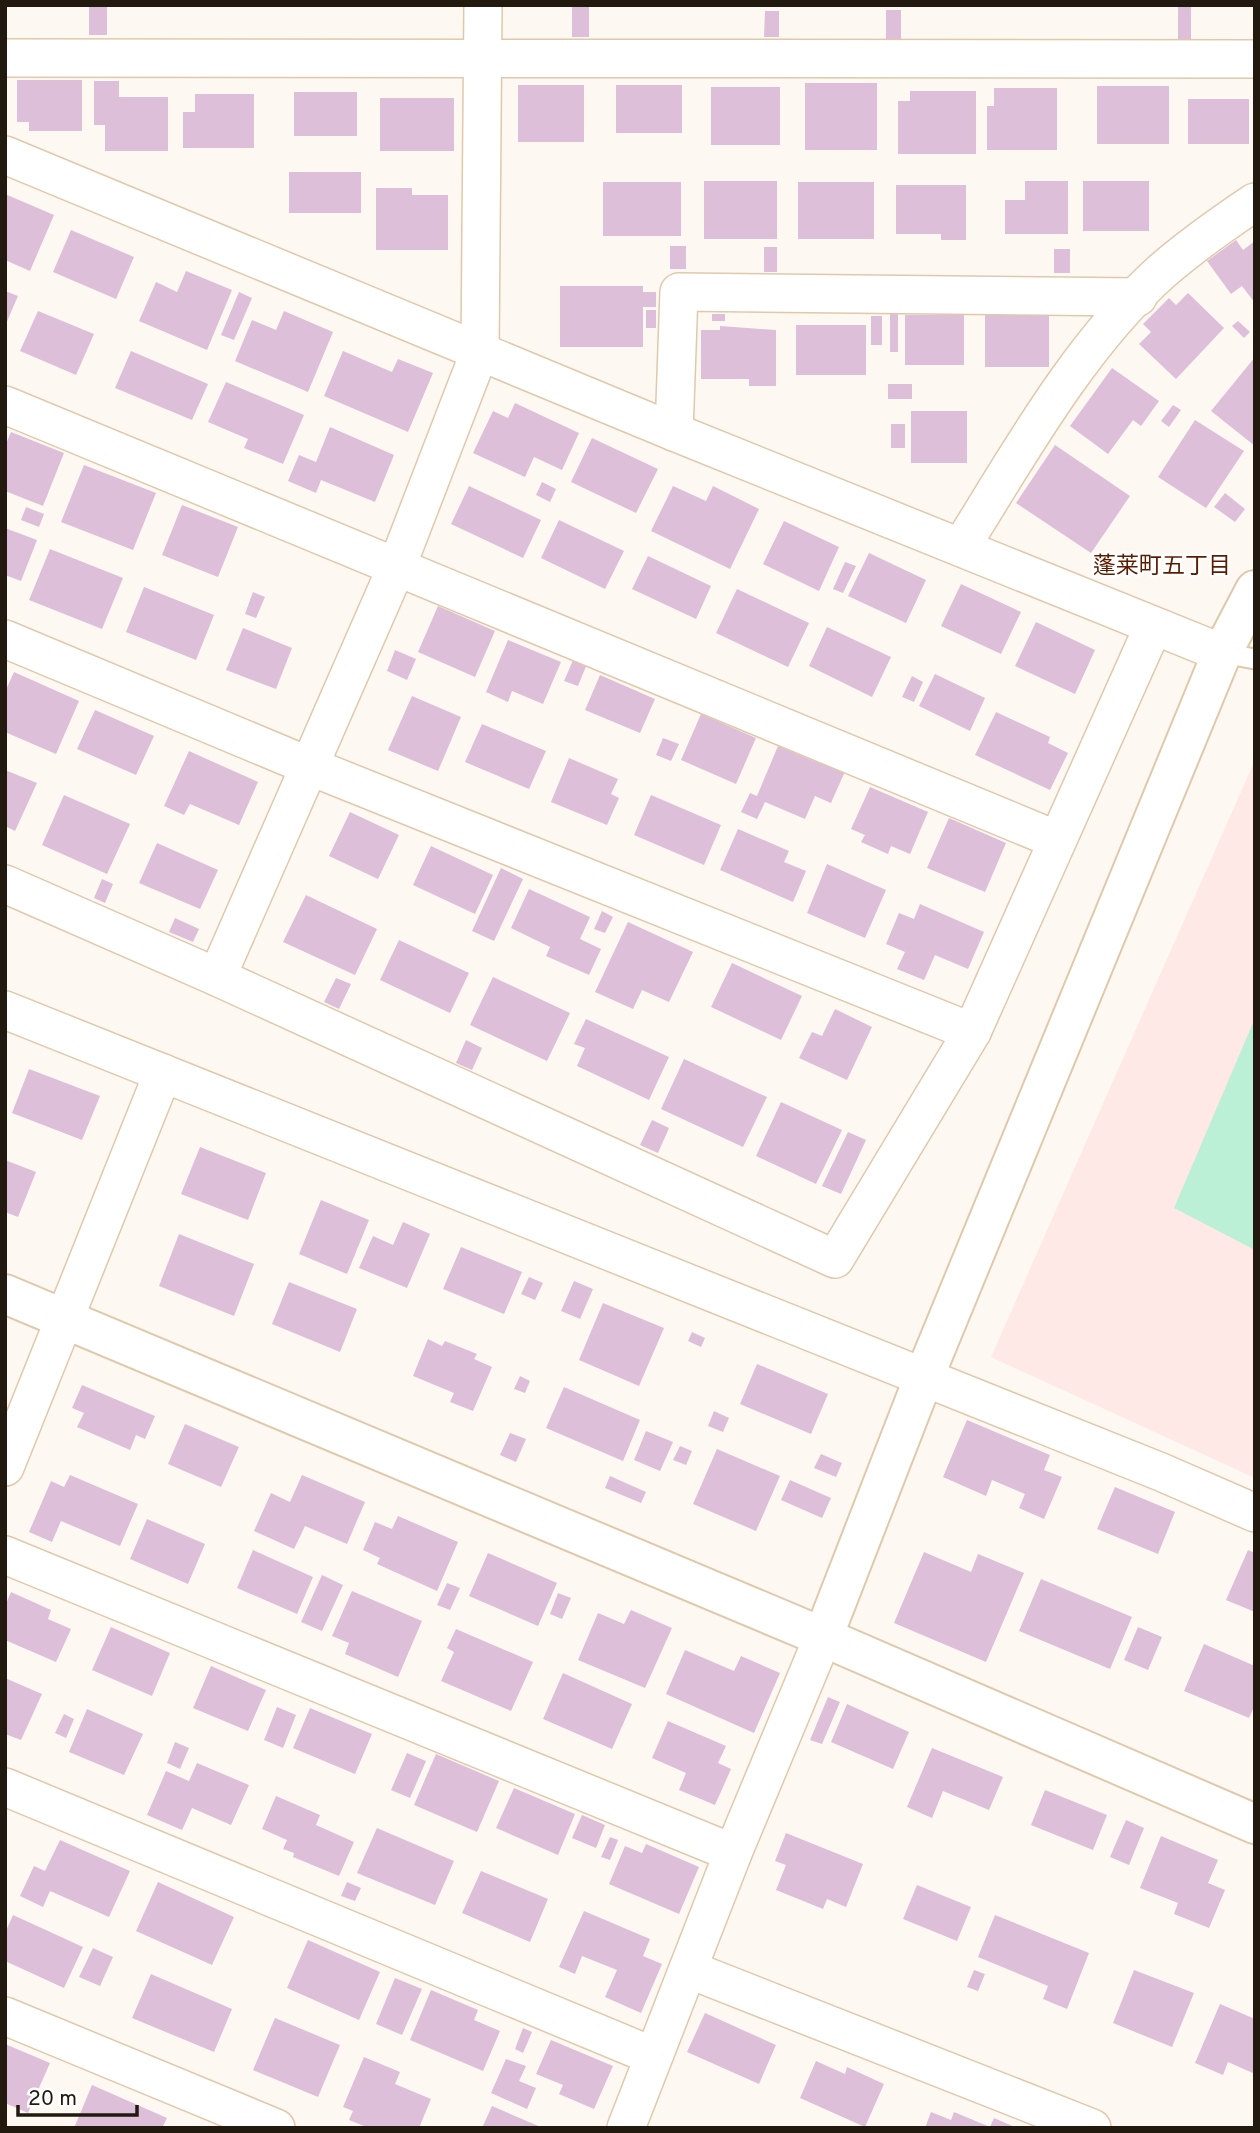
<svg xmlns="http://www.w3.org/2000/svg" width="1260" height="2133" viewBox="0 0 1260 2133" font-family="Overpass,'Noto Sans JP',sans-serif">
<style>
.education{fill:#ffe9e6}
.green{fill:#bbf0d7}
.building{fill:#ddbfd9}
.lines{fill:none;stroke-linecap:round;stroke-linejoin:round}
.lane-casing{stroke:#e0c9ab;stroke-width:23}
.street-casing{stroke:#e0c9ab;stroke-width:40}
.secondary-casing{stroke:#e0c9ab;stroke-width:42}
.lane{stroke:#fff;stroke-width:19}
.street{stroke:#fff;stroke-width:37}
.secondary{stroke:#fff;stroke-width:38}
.labels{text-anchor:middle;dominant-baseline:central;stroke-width:5;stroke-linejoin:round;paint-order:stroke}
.neighbourhood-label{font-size:23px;fill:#5b1c00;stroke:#fff}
</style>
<rect width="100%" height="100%" fill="#fdf8f2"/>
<polygon class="education" points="1255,760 1255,1478 991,1357"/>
<polygon class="green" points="1255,1018 1255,1250 1174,1208"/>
<g class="building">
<rect x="89" y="5" width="18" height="30"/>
<rect x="1178" y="5" width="13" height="34"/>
<rect x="572" y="6" width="17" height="31"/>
<rect x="886" y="10" width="15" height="30"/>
<polygon points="765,11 779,11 779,37 764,37"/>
<polygon points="17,80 82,80 82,131 29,131 29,122 17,122"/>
<polygon points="94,81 119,81 119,97 168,97 168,151 105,151 105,125 94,125"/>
<rect x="805" y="83" width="72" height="67"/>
<rect x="518" y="85" width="66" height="57"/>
<rect x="616" y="85" width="66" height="48"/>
<rect x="1097" y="86" width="72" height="58"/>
<rect x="711" y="87" width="69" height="58"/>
<polygon points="994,88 1057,88 1057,150 987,150 987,106 994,106"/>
<polygon points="910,91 976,91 976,154 898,154 898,101 910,101"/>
<rect x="294" y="92" width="63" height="44"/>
<polygon points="195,94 254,94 254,148 183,148 183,112 195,112"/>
<rect x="380" y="98" width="74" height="53"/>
<rect x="1188" y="99" width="61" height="45"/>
<rect x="289" y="172" width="72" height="41"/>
<rect x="704" y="181" width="73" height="58"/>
<polygon points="1025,181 1068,181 1068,234 1005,234 1005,200 1025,200"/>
<rect x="1083" y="181" width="66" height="50"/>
<rect x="603" y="182" width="78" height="54"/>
<rect x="798" y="182" width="76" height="57"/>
<polygon points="896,185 966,185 966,240 941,240 941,234 896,234"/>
<polygon points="376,188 412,188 412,195 448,195 448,250 376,250"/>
<polygon points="5,194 54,215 30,271 5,260"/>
<polygon points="71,230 134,257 116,299 53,272"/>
<polygon points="1236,240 1243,250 1255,241 1255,303 1242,286 1231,294 1207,261"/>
<rect x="670" y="246" width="16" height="23"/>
<rect x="764" y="247" width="13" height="25"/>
<rect x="1054" y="249" width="16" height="24"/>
<polygon points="186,271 232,290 207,350 139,321 156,282 177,292"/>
<polygon points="560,286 643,286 643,292 656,292 656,307 643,307 643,347 560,347"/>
<polygon points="5,291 18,296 5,326"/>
<polygon points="239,292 252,298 234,340 221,335"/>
<polygon points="1188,293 1224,328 1176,379 1139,344 1151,332 1143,324 1169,298 1176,305"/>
<rect x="646" y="310" width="10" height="18"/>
<polygon points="38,311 94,334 76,375 20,351"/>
<polygon points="284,311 333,332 308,392 235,361 252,320 276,330"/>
<rect x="890" y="313" width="8" height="39"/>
<rect x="712" y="314" width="13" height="7"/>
<rect x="905" y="315" width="59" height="50"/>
<rect x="985" y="315" width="64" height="52"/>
<rect x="871" y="316" width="11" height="29"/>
<polygon points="1238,321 1250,332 1244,338 1232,326"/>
<rect x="796" y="325" width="70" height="50"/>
<polygon points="720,326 776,330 776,386 749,386 749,379 701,379 701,330 720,330"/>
<polygon points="131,351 208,384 192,420 115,388"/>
<polygon points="343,351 392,372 398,359 433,373 408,432 324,396"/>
<polygon points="1255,357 1255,446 1211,411"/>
<polygon points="1112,368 1159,401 1141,426 1133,420 1108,454 1070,426"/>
<polygon points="226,382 304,415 283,464 244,448 248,439 208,422"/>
<rect x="888" y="384" width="24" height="15"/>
<polygon points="515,403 579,433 562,470 534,457 525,477 473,453 493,411 508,418"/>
<polygon points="1173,405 1181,410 1169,427 1161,421"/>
<rect x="911" y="411" width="56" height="52"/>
<polygon points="1195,420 1244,451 1206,508 1158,477"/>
<rect x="891" y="424" width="14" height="24"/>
<polygon points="330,427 394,455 375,502 321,480 316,493 288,481 299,455 316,462"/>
<polygon points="11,432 64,453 43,506 5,491 5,446"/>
<polygon points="592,438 658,469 636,513 571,482"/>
<polygon points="1055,445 1130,496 1091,553 1016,503"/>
<polygon points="84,465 156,493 133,550 61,522"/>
<polygon points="542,482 556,489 550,502 536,495"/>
<polygon points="469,486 541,520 523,558 451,524"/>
<polygon points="673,486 706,501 713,486 759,509 730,569 651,531"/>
<polygon points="1225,493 1245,509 1235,522 1214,507"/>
<polygon points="182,505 238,527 218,577 162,555"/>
<polygon points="26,507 44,514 39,527 21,520"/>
<polygon points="559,520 624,551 605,589 541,558"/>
<polygon points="784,521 839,547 819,591 763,564"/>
<polygon points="5,528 37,540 21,581 5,575"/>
<polygon points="50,549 123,578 102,629 29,600"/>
<polygon points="869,553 926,580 906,623 848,596"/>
<polygon points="648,556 711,586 696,619 632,589"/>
<polygon points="845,562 856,566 843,593 833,589"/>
<polygon points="961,584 1021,612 1001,654 941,626"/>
<polygon points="144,587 214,615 196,660 126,632"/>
<polygon points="737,589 809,623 788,667 716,633"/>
<polygon points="253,592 265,597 256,618 245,614"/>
<polygon points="438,606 495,631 475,677 418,652"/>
<polygon points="1036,622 1095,650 1075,694 1015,666"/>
<polygon points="827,627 891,657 872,697 809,666"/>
<polygon points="243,628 292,648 276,689 226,670"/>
<polygon points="508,640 561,662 543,704 512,691 508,702 486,692"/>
<polygon points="395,650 416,659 407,680 387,671"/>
<polygon points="574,658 587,664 578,686 564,681"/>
<polygon points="14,672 79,701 56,754 5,732 5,692"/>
<polygon points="935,674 985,698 970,731 919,706"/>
<polygon points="600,675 655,699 640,733 585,710"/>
<polygon points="912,676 923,682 914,702 902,697"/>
<polygon points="412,696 461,717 438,771 388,750"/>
<polygon points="95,710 154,736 136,775 77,749"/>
<polygon points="996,712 1050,737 1048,743 1068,753 1050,790 975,755"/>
<polygon points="701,714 756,738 736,784 681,760"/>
<polygon points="482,724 546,751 529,789 465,762"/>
<polygon points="663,738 679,744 671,761 656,755"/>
<polygon points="778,746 821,764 824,757 847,767 831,803 815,796 805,819 765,802 757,819 741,812 750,793 757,796"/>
<polygon points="189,751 258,782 239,825 190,804 184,815 164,806"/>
<polygon points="569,758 618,779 611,794 619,798 607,825 551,802"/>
<polygon points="5,770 37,783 15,831 5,826"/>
<polygon points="870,787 928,812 910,854 891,846 888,854 861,842 865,835 851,829"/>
<polygon points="64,795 130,824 107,874 42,845"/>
<polygon points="651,795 721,825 704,865 634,835"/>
<polygon points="350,812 399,835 378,879 329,856"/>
<polygon points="949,818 1006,843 985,892 927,868"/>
<polygon points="738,829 789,851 784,862 806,871 793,902 720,870"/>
<polygon points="157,843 218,870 200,909 139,883"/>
<polygon points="431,846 493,875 475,914 413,885"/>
<polygon points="827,864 886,890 865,938 807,913"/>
<polygon points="501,868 523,879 494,941 472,931"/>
<polygon points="102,879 113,884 105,903 94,898"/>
<polygon points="529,889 590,917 580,939 601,949 589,975 546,956 550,947 511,928"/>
<polygon points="306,895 377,929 355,975 283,942"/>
<polygon points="920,904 984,932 968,969 935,955 924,980 897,969 905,952 886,944 899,913 914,919"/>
<polygon points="602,911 613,917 605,933 594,929"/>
<polygon points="175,918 199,929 193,942 169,932"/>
<polygon points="628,922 693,952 669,1002 642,990 633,1009 595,992"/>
<polygon points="399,940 469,973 450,1013 380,980"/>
<polygon points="732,963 802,996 781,1040 711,1007"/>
<polygon points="493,977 570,1013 547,1061 470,1025"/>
<polygon points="336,978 351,984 339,1009 324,1002"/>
<polygon points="835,1009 872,1027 847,1080 799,1058 812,1032 822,1036"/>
<polygon points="586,1019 669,1057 649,1100 577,1066 585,1048 574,1044"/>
<polygon points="466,1040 482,1048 472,1070 456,1063"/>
<polygon points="684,1059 767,1097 743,1147 661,1109"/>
<polygon points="29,1069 100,1096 82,1140 12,1113"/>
<polygon points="781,1102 842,1130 816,1184 756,1156"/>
<polygon points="652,1120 669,1128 658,1153 640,1145"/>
<polygon points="848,1132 866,1140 841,1194 822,1186"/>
<polygon points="200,1147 266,1173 248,1220 181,1194"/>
<polygon points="5,1160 36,1172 18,1217 5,1212"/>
<polygon points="321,1200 369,1220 347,1274 299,1254"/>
<polygon points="403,1222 430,1234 407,1288 359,1268 373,1236 393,1245"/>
<polygon points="179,1234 254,1264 234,1316 159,1286"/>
<polygon points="461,1247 522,1272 504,1314 443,1289"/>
<polygon points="529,1277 543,1283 535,1300 521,1294"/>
<polygon points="574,1281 593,1289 580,1319 561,1311"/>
<polygon points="289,1282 357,1309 340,1352 272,1324"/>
<polygon points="603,1303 664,1328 639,1386 579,1360"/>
<polygon points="692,1332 705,1338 701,1347 688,1341"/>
<polygon points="428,1339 442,1346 445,1341 477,1354 474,1359 492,1367 473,1411 450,1402 454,1393 413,1376"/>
<polygon points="757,1364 828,1394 811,1434 740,1404"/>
<polygon points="520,1376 530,1381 525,1393 514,1389"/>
<polygon points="82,1385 155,1416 145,1439 136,1435 130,1450 77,1427 84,1413 72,1408"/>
<polygon points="564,1387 640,1420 623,1461 546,1428"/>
<polygon points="714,1411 729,1418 723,1432 708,1426"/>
<polygon points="967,1420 1050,1455 1044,1470 1062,1477 1044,1519 1019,1508 1025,1494 992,1480 986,1496 943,1477"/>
<polygon points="185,1424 239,1447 221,1487 168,1464"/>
<polygon points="646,1431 673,1442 660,1471 634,1460"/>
<polygon points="510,1433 526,1439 516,1462 500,1455"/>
<polygon points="680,1446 692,1451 686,1465 673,1460"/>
<polygon points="717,1449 780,1476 756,1531 693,1504"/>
<polygon points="821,1454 842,1463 836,1477 814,1468"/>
<polygon points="70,1475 138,1504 120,1546 61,1521 52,1542 29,1532 51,1481 64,1487"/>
<polygon points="302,1475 365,1502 347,1544 305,1526 294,1549 254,1531 271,1493 290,1502"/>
<polygon points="610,1476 646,1492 641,1503 605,1488"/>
<polygon points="790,1480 831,1498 822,1518 781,1500"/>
<polygon points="1115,1487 1175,1512 1158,1554 1097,1529"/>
<polygon points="398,1516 458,1542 437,1591 377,1564 380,1558 363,1550 375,1522 392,1529"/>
<polygon points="147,1519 205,1544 188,1584 130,1559"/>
<polygon points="253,1550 313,1577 297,1614 237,1588"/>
<polygon points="1248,1550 1255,1553 1255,1612 1226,1600"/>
<polygon points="924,1552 971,1572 978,1554 1024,1573 986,1662 894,1623"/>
<polygon points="488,1553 557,1583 538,1626 469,1596"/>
<polygon points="322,1575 343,1585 322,1631 301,1622"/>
<polygon points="1041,1579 1132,1617 1110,1669 1019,1631"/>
<polygon points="447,1583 460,1588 450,1610 437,1605"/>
<polygon points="352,1591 422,1621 398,1677 345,1654 349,1643 332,1636"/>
<polygon points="11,1592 51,1610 48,1619 71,1629 56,1662 5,1640 5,1606"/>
<polygon points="558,1593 571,1598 562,1619 550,1614"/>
<polygon points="631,1610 672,1628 645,1688 578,1660 598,1613 624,1624"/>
<polygon points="111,1627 170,1653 152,1696 92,1670"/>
<polygon points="1138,1627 1162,1637 1148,1670 1124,1660"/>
<polygon points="456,1629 533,1662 511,1711 441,1681 454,1652 447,1648"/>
<polygon points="1204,1644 1255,1666 1255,1705 1249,1718 1184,1691"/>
<polygon points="685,1650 734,1671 741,1656 780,1673 754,1733 666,1694"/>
<polygon points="211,1666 266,1690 248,1731 193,1708"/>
<polygon points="563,1673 632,1704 612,1749 543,1719"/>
<polygon points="5,1678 42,1694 21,1740 5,1734"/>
<polygon points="828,1697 840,1702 822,1744 810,1740"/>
<polygon points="847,1704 909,1732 893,1769 831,1742"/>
<polygon points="277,1707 296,1715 283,1748 264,1740"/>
<polygon points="310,1708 372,1734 355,1774 293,1748"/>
<polygon points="87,1709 143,1734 124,1775 69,1752"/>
<polygon points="64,1714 74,1719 66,1738 55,1733"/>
<polygon points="668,1721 726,1746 718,1763 731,1769 715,1805 679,1790 686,1773 652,1758"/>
<polygon points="175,1742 189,1748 180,1769 167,1763"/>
<polygon points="932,1748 1003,1777 989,1810 943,1791 932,1818 907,1807"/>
<polygon points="407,1753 426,1761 410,1798 391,1790"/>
<polygon points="436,1754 499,1781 477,1832 414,1805"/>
<polygon points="197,1763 249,1785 231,1825 192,1808 182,1830 147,1815 166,1771 189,1781"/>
<polygon points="514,1788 575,1814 558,1855 496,1828"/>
<polygon points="1045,1790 1107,1815 1093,1850 1031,1825"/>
<polygon points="276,1796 320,1815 316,1825 354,1842 339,1876 293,1857 294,1853 283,1849 287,1840 262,1829"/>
<polygon points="582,1815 605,1825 596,1848 572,1838"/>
<polygon points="1126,1820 1144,1828 1129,1865 1110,1857"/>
<polygon points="377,1828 454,1861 435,1905 357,1873"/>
<polygon points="786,1833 863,1864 846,1907 827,1899 823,1909 776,1890 786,1865 775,1861"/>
<polygon points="1161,1836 1218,1860 1208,1883 1225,1890 1209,1928 1174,1914 1178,1903 1140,1888"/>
<polygon points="610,1837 618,1840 610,1860 601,1857"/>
<polygon points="60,1840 130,1871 109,1917 50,1891 43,1907 20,1896 34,1866 45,1871"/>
<polygon points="646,1844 699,1867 679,1914 609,1884 625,1846 642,1853"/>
<polygon points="481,1871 548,1899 530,1942 462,1913"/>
<polygon points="158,1882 234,1917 212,1965 136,1931"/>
<polygon points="347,1882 361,1888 355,1901 341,1896"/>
<polygon points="917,1885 971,1907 957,1941 903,1919"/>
<polygon points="584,1911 650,1939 643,1956 662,1964 641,2013 605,1997 617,1970 582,1956 575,1974 559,1967"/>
<polygon points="13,1915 83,1947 64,1988 5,1961 5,1933"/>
<polygon points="995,1915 1089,1953 1067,2009 1043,1999 1048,1986 978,1957"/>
<polygon points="308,1940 380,1972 359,2020 287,1988"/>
<polygon points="93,1948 113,1957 100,1986 79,1977"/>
<polygon points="974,1970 985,1974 978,1991 967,1987"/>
<polygon points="1134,1970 1194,1993 1172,2047 1113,2023"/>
<polygon points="151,1974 232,2009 214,2052 132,2018"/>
<polygon points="395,1978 422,1989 402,2035 376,2024"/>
<polygon points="431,1990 478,2010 474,2020 500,2031 483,2071 410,2040"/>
<polygon points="1220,2004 1255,2019 1255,2074 1228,2062 1223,2075 1195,2063"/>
<polygon points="705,2013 776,2045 759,2084 687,2052"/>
<polygon points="275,2018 340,2045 318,2097 253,2070"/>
<polygon points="523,2028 532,2032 523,2053 515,2049"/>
<polygon points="551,2040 613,2066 594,2109 559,2094 563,2085 536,2074"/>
<polygon points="5,2044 50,2063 28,2113 5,2103"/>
<polygon points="364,2057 400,2072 395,2084 431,2099 419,2128 369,2128 349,2120 353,2111 343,2107"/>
<polygon points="506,2059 526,2066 519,2081 536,2088 527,2109 491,2093"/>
<polygon points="816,2061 845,2074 847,2067 884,2084 865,2127 800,2098"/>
<polygon points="92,2085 167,2118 162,2128 74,2128"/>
<polygon points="492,2106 543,2128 482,2128"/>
<polygon points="931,2112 951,2120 954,2112 990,2127 994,2118 1017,2128 925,2128"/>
</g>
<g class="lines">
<g class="lane-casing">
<polyline id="lane" points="1222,653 1255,659"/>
</g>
<g class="street-casing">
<g id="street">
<polyline points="5,58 1255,59"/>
<polyline points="5,155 674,432 1222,653"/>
<polyline points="5,405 1057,840"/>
<polyline points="674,432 679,292 1138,297"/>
<path d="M961 547C1019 454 1079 346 1161 272 1191 246 1222 224 1255 202"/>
<polyline points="5,639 309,766 972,1032"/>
<polyline points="5,884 217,977 835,1259 972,1032 1153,627"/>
<polyline points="217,977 397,566 480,351 483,5"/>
<polyline points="5,1010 1161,1472 1255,1513"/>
<polyline points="5,1467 163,1073"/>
<polyline points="5,1555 733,1853"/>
<polyline points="5,1787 653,2056"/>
<polyline points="688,1969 1092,2128"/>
<polyline points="5,2016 276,2128"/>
<polyline points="626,2128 733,1853 823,1637"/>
</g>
</g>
<g class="secondary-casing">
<g id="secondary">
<polyline points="5,1294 823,1637 1255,1824"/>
<polyline points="823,1637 924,1377 1222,653 1255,590"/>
</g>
</g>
<use href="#lane" class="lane"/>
<use href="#street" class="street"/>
<use href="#secondary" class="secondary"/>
</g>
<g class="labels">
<g class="neighbourhood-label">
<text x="1162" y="567">蓬莱町五丁目</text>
</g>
</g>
<rect width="1260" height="2133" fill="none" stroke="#221a0f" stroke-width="14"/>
<path d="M18 2105v10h119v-10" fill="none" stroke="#221a0f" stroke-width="3.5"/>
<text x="28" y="2105" font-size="21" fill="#221a0f" stroke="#ffffff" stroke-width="5" paint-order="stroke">20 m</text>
</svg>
